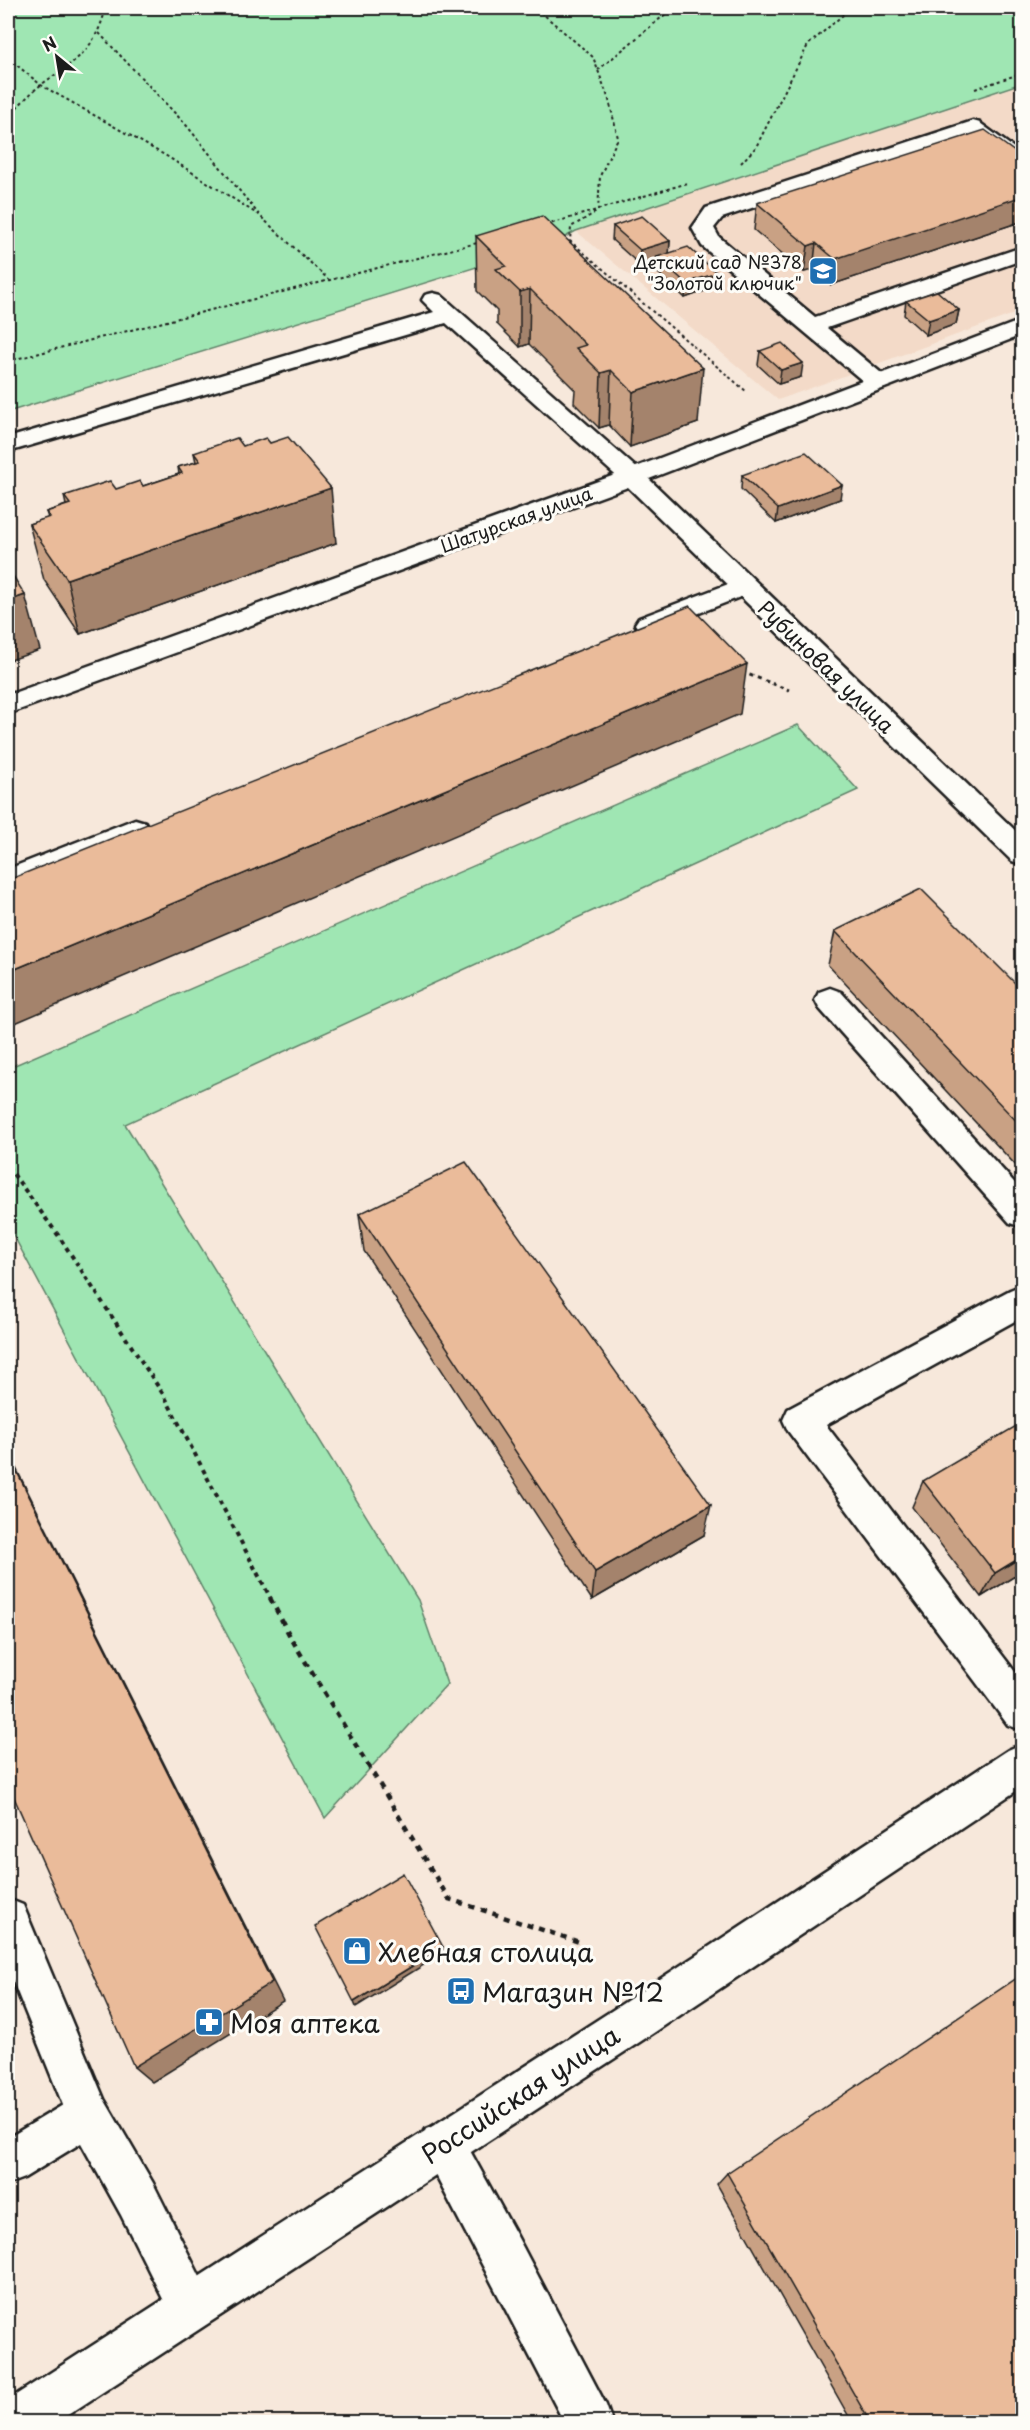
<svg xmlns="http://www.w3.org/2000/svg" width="1030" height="2430" viewBox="0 0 1030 2430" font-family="'Playpen Sans',sans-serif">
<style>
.built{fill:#f3dac8}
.green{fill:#9fe6b3;stroke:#5e8168;stroke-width:1.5}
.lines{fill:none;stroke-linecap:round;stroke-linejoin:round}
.lane-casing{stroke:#1c1c1c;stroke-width:5}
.street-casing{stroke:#1c1c1c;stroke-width:5}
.secondary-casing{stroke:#1c1c1c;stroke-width:5}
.path-far3{stroke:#1c1c1c;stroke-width:2;stroke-dasharray:3 3;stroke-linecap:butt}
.path-far2{stroke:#1c1c1c;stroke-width:3;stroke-dasharray:4 4;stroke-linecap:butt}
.path-far1{stroke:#1c1c1c;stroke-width:4;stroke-dasharray:4.5 4.5;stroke-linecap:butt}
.path{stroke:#1c1c1c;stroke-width:4.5;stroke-dasharray:6 6;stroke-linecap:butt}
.lane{fill:#fdfcf7;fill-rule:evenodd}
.street{fill:#fdfcf7;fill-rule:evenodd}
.secondary{fill:#fdfcf7;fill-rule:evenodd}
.wall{fill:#c9a184;stroke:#1c1c1c;stroke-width:1.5}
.shaded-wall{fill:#a4836c;stroke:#1c1c1c;stroke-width:1.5}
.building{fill:#eabb9a;stroke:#1c1c1c;stroke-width:1.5}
.labels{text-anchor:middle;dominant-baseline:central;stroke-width:6;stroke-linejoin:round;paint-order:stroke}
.far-poi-label{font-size:18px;fill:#1c1c1c;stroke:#fdfcf7;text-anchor:end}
.far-street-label{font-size:18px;fill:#1c1c1c;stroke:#fdfcf7}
.street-label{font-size:21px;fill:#1c1c1c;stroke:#fdfcf7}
.near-poi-label{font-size:26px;fill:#1c1c1c;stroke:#fdfcf7;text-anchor:start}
.near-street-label{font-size:26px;fill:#1c1c1c;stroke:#fdfcf7}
</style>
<rect width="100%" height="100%" fill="#f7e8db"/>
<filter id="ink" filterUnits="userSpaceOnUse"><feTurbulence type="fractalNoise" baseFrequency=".0167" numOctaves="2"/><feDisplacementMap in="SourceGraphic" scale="12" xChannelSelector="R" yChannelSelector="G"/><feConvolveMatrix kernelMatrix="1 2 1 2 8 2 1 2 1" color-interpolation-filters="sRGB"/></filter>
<g filter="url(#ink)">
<polygon class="built" points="1022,84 1022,311 778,400 576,231"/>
<g class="green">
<polygon points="8,8 1022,8 1022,83 576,231 554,243 8,412"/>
<polygon points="798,725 858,790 125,1124 418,1600 447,1684 325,1818 8,1225 8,1068"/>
</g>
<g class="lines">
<g class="lane-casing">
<g id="lane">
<polygon points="973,121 980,123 1022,154 1022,169 1015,167 970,135 722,218 714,228 719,237 815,317 1022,247 1022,260 827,328 886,377 890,382 886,387 878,389 870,387 702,246 692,228 706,208"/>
<polygon points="433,293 441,295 641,472 644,477 641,482 632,485 623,482 446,323 8,452 8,438 434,312 422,300 425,295"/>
<polygon points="744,578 753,580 757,586 753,592 648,633 639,630 635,624 639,618"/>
<polygon points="135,819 145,822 149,829 145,836 8,891 8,869"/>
<polygon points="830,988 841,992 1022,1191 1022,1227 1010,1223 819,1008 815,1000 819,992"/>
<polygon points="1022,1285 1022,1317 826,1425 1022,1681 1022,1730 1008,1725 788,1431 783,1420 788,1409 1010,1290"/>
<polygon points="8,1899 23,1905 104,2099 153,2183 207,2291 214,2307 207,2323 191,2330 175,2323 121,2215 81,2143 24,2178 8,2184 8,2138 63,2105 8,1969"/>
<polygon points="442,2123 458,2129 517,2236 606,2405 612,2422 564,2422 420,2145 426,2129"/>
</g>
</g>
<g class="street-casing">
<polygon id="street" points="1022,320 1022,335 649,479 1022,837 1022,864 1012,861 628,487 8,714 8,695 623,472"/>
</g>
<g class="secondary-casing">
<polygon id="secondary" points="1022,1744 1022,1787 652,2034 57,2422 8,2422 8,2400 622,2004 1008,1750"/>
</g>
<g class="path-far3">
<polyline points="536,8 593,57 609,100 618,138 600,176 598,211 571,227 570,241 747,392"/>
<polyline points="99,33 187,126 260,216 329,280"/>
<polyline points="8,58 41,85 168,157 257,214"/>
<polyline points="598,70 673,8"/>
<polyline points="975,89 1022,73"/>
<path d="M8 116C19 106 30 93 42 84 77 59 94 52 106 8"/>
<polyline points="741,163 756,147 808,45 851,8"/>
<polyline points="546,225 688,183"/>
<polyline points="8,361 481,242"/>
</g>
<polyline class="path-far2" points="742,672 789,690"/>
<polyline class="path-far1" points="8,1167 58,1235 165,1397 271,1599"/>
<polyline class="path" points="270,1598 291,1638 449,1899 579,1942"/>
<use href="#lane" class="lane"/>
<use href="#street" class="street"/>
<use href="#secondary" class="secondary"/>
</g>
<g class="wall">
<polygon points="1023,158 1023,221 831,285 813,270 804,272 754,230 757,203"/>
<polygon points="613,226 670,241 669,253 717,273 716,287 685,298 656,271 656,259 640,265 612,240"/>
<polygon points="476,236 698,423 630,447 609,425 599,428 574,403 575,390 529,344 520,347 497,324 497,311 477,291"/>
<polygon points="906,301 959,310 956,324 926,335 904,315"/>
<polygon points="760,351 801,377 779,384 758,365"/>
<polygon points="243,446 336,543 80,634 44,580 29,524 48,518 46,512 66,505 64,496 143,486 179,474 178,467 196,462 194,453"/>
<polygon points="742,475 840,499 776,523 741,489"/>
<polygon points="835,931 1023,991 1023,1173 828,965"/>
<polygon points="359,1214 704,1535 592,1600 364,1251"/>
<polygon points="923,1481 1023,1571 981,1597 912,1507"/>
<polygon points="727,2173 1023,2422 852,2422 717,2184"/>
</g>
<g class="shaded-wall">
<polygon points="1023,186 1023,221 831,285 835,259"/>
<polygon points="670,241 669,255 657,257 656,259 640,265 640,250"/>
<polygon points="816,243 813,270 804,272 808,246"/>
<polygon points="717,273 716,287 685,298 686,283"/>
<polygon points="530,289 529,344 520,347 520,292"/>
<polygon points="959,310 956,324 926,335 929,320"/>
<polygon points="803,363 801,377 779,384 781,370"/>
<polygon points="703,368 698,423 630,447 633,392"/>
<polygon points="611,370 609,425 599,428 601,373"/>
<polygon points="842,485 840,499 776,523 778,509"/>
<polygon points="331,488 336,543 80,634 67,579"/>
<polygon points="25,595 40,650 8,661 8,601"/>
<polygon points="747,664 740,714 8,1026 8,972"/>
<polygon points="8,1452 283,2001 152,2082 134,2067"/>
<polygon points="711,1505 704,1535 592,1600 595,1572"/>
<polygon points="1023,1556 1023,1571 981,1597 995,1573"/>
<polygon points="443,1947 443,1953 356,2007 354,2002"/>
</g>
<g class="building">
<polygon points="985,130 1023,158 1023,196 835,259 816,243 808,246 757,203"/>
<polygon points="542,216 703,368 633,392 611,370 601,373 576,348 586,345 530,289 520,292 496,269 506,266 476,236"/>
<polygon points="642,216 670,241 640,250 613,226"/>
<polygon points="688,247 717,273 686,283 657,257"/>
<polygon points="937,291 959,310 929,320 906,301"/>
<polygon points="782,343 803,363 781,370 760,351"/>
<polygon points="288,437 331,488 67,579 29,524 50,517 46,512 70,504 64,496 110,481 116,489 140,481 143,486 182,473 178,467 200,461 194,453 237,438 243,446 266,438 270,443"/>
<polygon points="806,452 842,485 778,509 742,475"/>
<polygon points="8,568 25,595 8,601"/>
<polygon points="690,606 747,664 8,972 8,880"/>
<polygon points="921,889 1023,991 1023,1128 835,931"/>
<polygon points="466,1162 711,1505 595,1572 359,1214"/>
<polygon points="1023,1422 1023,1556 995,1573 923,1481"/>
<polygon points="8,1454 272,1982 134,2067 8,1784"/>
<polygon points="403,1873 443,1947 354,2002 315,1926"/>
<polygon points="1023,1974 1023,2422 870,2422 727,2173"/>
</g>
</g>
<defs>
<g id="school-square" transform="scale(1.5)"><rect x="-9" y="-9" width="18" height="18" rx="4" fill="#1f6fb2" stroke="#fdfcf7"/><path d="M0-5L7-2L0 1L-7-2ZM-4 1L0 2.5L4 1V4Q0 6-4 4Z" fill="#fff"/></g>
<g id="shop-square" transform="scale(1.5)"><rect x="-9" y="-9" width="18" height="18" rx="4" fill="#1f6fb2" stroke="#fdfcf7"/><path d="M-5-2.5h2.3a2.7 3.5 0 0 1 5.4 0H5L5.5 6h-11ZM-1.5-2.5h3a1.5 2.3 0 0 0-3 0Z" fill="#fff"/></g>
<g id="bus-square" transform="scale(1.5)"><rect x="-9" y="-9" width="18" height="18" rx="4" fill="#1f6fb2" stroke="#fdfcf7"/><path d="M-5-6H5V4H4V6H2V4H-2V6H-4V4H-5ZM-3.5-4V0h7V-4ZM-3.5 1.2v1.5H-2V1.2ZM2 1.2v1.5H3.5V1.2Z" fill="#fff"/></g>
<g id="pharmacy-square" transform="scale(1.5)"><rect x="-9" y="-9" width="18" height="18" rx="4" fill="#1f6fb2" stroke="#fdfcf7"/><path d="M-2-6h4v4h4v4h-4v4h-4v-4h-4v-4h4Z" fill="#fff"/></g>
</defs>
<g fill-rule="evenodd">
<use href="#school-square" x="823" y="271"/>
<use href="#shop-square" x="357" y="1951"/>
<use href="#bus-square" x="461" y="1991"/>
<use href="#pharmacy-square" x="209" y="2022"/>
</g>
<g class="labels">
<g class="far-poi-label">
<text x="802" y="261">Детский сад №378<tspan x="802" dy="21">"Золотой ключик"</tspan></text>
</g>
<g class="far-street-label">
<text transform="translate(516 519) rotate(-20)">Шатурская улица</text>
</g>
<g class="street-label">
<text transform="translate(827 666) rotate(44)">Рубиновая улица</text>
</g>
<g class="near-poi-label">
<text x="378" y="1951">Хлебная столица</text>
<text x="482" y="1991">Магазин №12</text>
<text x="230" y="2022">Моя аптека</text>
</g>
<g class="near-street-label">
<text transform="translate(520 2094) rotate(-33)">Российская улица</text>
</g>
</g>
<rect width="1030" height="2430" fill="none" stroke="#fdfcf7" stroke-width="30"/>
<rect x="15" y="15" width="1000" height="2400" fill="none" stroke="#1c1c1c" stroke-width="2" filter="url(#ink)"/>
<g transform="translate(57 57) rotate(330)" stroke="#fdfcf7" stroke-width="4.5" paint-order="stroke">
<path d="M0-4.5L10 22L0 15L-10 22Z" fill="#1c1c1c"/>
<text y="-9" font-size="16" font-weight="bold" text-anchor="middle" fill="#1c1c1c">N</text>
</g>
</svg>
